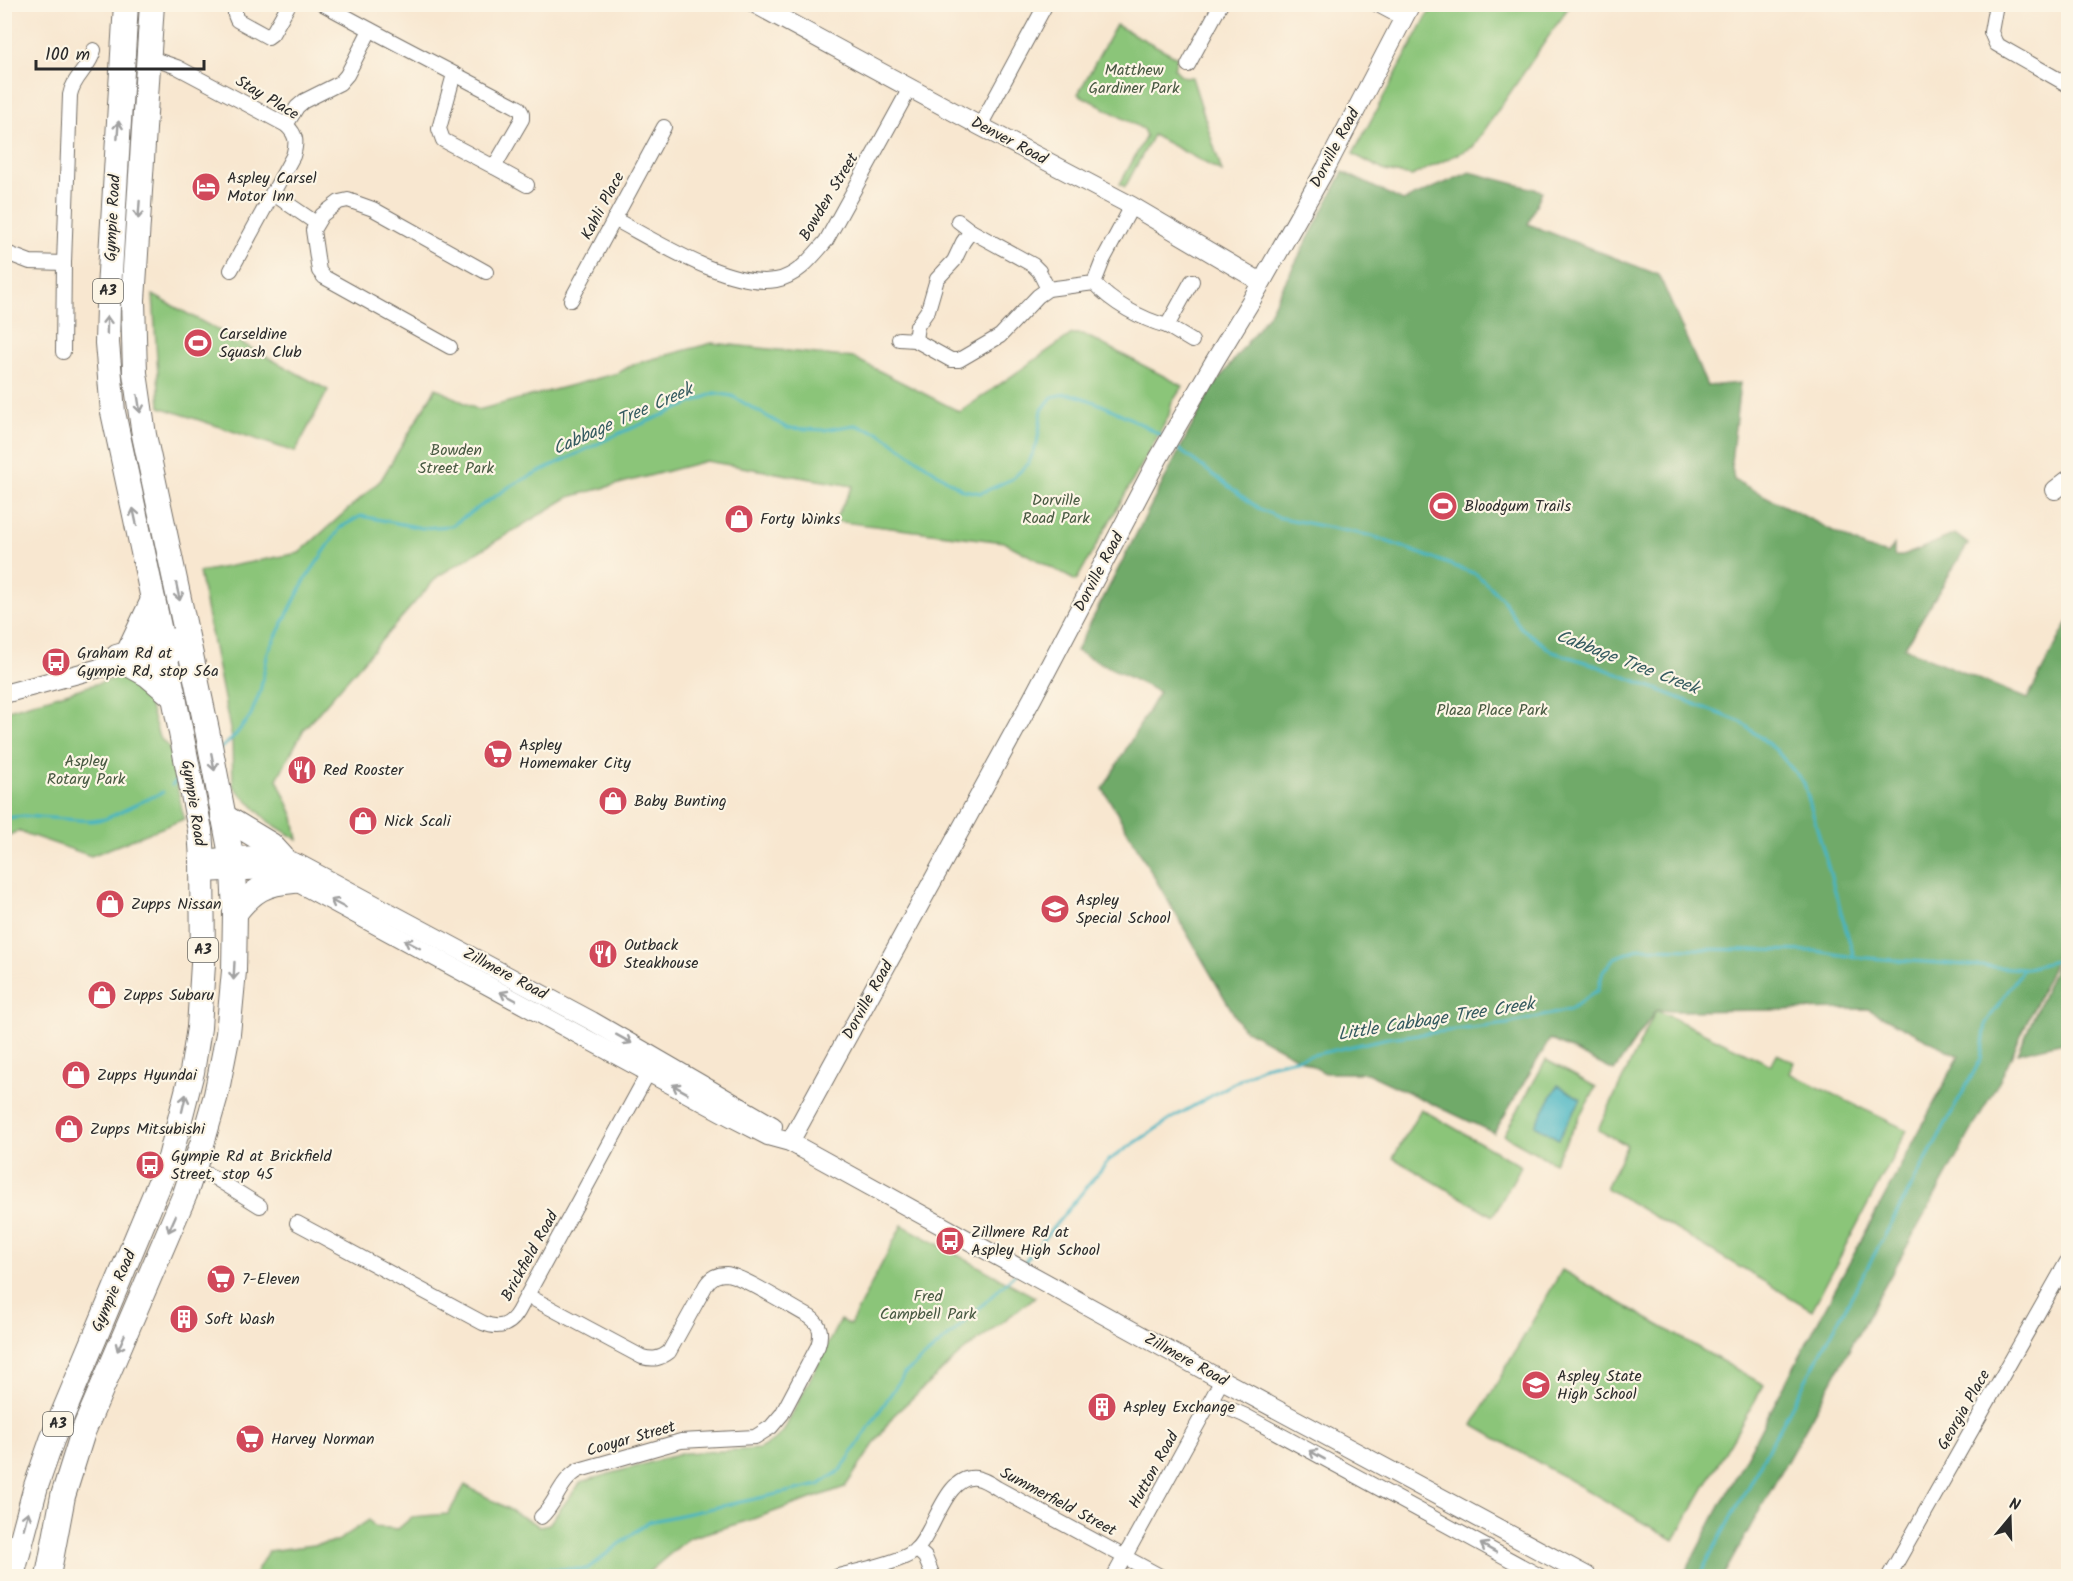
<svg xmlns="http://www.w3.org/2000/svg" width="2073" height="1581" viewBox="0 0 2073 1581" font-family="Kalam,sans-serif">
<style>
.green{fill:#8bc579;stroke:#5b7852;stroke-width:1.5}
.forest{fill:#70aa69;stroke:#4e6a4a;stroke-width:1.5}
.water{fill:#47b5c3;stroke:#397077;stroke-width:1.5}
.lines{fill:none;stroke-linecap:round;stroke-linejoin:round}
.stream{stroke:#47b5c3;stroke-width:3}
.street-casing{stroke:#736d65;stroke-width:16}
.secondary-casing{stroke:#736d65;stroke-width:20}
.highway-casing{stroke:#736d65;stroke-width:26}
.street{stroke:#fff;stroke-width:14}
.secondary{stroke:#fff;stroke-width:18}
.highway{stroke:#fff;stroke-width:24}
.oneway{stroke:#a0a0a0}
.labels{text-anchor:middle;dominant-baseline:central;stroke-width:4.5;stroke-linejoin:round;paint-order:stroke}
.shield{fill:#fcf5e5;stroke:#6a6863;stroke-width:1.5}
.shield-label{font-size:15px;font-weight:bold;fill:#2b2b2b}
.park-label{font-size:16px;fill:#485942;stroke:#fcf5e5}
.street-label{font-size:16px;fill:#2b2b2b;stroke:#fcf5e5}
.poi-label{font-size:16px;fill:#2b2b2b;stroke:#fcf5e5;text-anchor:start}
.water-label{font-size:18px;font-style:italic;fill:#355b60;stroke:#fcf5e5}
</style>
<rect width="100%" height="100%" fill="#fcf5e5"/>
<filter id="ink" filterUnits="userSpaceOnUse"><feTurbulence type="fractalNoise" baseFrequency=".0167" numOctaves="2"/><feDisplacementMap in="SourceGraphic" scale="12" xChannelSelector="R" yChannelSelector="G"/><feConvolveMatrix kernelMatrix="1 2 1 2 8 2 1 2 1" color-interpolation-filters="sRGB"/></filter>
<filter id="wash" filterUnits="userSpaceOnUse"><feTurbulence type="fractalNoise" baseFrequency=".008" numOctaves="4" result="noise"/><feDisplacementMap in="SourceGraphic" scale="24" xChannelSelector="R" yChannelSelector="G"/><feGaussianBlur stdDeviation="1.35" result="paint"/><feColorMatrix in="noise" values="0 0 0 0 0 0 0 0 0 0 0 0 0 0 0 0 0 1.4 0 .05"/><feComposite in="paint" operator="in"/></filter>
<g filter="url(#wash)">
<rect width="100%" height="100%" fill="#f8e7d0"/>
<g class="green">
<polygon points="1433,5 1570,5 1473,147 1412,176 1385,171 1353,154"/>
<path d="M1116 25 1177 57 1174 68C1180 75 1183 78 1192 77L1222 172 1153 135 1125 187 1120 184 1146 136 1143 129 1078 94Z"/>
<polygon points="153,295 328,390 295,452 160,407"/>
<polygon points="1072,334 1083,334 1183,386 1171,404 1169,415 1159,434 1076,581 1004,542 834,521 853,486 706,461 569,497 438,576 304,729 277,779 294,817 298,840 269,822 233,786 232,739 199,572 299,553 381,480 436,388 478,410 618,373 634,364 712,343 854,358 960,412"/>
<polygon points="119,677 136,680 145,691 159,737 169,747 184,819 91,856 18,831 5,837 5,711"/>
<polygon points="1656,1010 1771,1065 1777,1054 1794,1062 1789,1073 1907,1130 1812,1310 1606,1188 1627,1145 1598,1130"/>
<polygon points="1546,1060 1596,1087 1554,1163 1504,1135"/>
<polygon points="1421,1109 1521,1166 1493,1216 1393,1158"/>
<polygon points="902,1225 1035,1297 960,1354 893,1416 845,1487 750,1520 689,1538 644,1576 254,1576 268,1551 336,1542 369,1520 375,1527 398,1529 412,1517 448,1514 465,1485 539,1526 549,1524 581,1482 684,1453 759,1449 772,1442 783,1432 840,1320 850,1325"/>
<polygon points="1562,1270 1764,1385 1674,1540 1473,1425"/>
</g>
<g class="forest">
<polygon points="1343,172 1403,201 1470,172 1542,191 1528,224 1659,275 1707,386 1740,383 1731,462 1734,480 1866,548 1888,554 1894,545 1894,556 1903,556 1955,534 1968,544 1904,648 2027,699 2068,622 2068,933 2003,1074 1723,1576 1683,1576 1959,1056 1868,1009 1672,1011 1656,1010 1614,1071 1550,1039 1494,1133 1367,1073 1325,1073 1242,1028 1103,789 1159,692 1076,651 1209,393 1268,315"/>
<polygon points="2068,937 2068,1041 2018,1053"/>
</g>
<polygon class="water" points="1558,1085 1581,1099 1558,1139 1535,1125"/>
<g class="lines">
<g class="stream">
<polyline points="1173,445 1258,508 1277,517 1372,536 1476,574 1502,598 1520,627 1553,652 1592,664 1741,722 1776,750 1804,783 1854,957"/>
<path d="M220 749 232 739 250 717 260 692 268 652 305 580 341 527 361 516 422 528 451 526 512 485 618 434 715 393 732 396 787 428 824 430 855 425 880 433 947 480 963 490 981 493 1012 479 1028 464 1037 444 1042 410 1052 397C1056 396 1061 394 1066 394 1087 395 1145 425 1163 437"/>
<polyline points="172,785 181,778"/>
<polyline points="4,818 24,816 92,821 105,819 163,792"/>
<polyline points="1023,1264 1109,1160 1174,1117 1264,1066 1388,1038 1507,1024 1569,1010 1598,990 1603,971 1614,958 1641,948 1816,951 1854,957 2023,969 2068,958"/>
<polyline points="433,1576 499,1569 587,1569 648,1522 819,1485 841,1470 904,1374 953,1333 1015,1274"/>
<polyline points="1699,1576 1981,1059 1986,1023 2023,969"/>
</g>
</g>
</g>
<g filter="url(#ink)">
<g class="lines">
<g class="street-casing">
<g id="street">
<polyline points="235,4 235,15 237,20 268,37 272,34 289,4"/>
<path d="M323 4C388 40 454 73 519 108L522 113V119L494 167 443 140 439 129 454 74"/>
<polyline points="1376,4 1404,19"/>
<polyline points="1996,4 1991,32 1996,44 2068,85"/>
<path d="M148 57 177 67 286 125C297 135 297 142 293 156L231 270"/>
<polyline points="1188,65 1221,4"/>
<polyline points="286,125 297,107 304,101 340,83 347,75 370,30"/>
<polyline points="980,126 1046,4"/>
<polyline points="494,167 527,185"/>
<polyline points="272,193 316,223"/>
<path d="M614 219C656 241 728 288 776 280 798 276 812 257 826 241L910 88"/>
<polyline points="958,221 971,231 1033,265 1039,271 1048,289"/>
<polyline points="971,231 963,242 954,261 937,279 928,310 917,326 915,340 951,360 959,360 1000,336 1038,296 1048,289 1094,283 1103,260 1132,206"/>
<polyline points="4,252 30,262 64,263"/>
<path d="M1094 283C1112 303 1141 319 1167 326L1192 281"/>
<polyline points="571,300 664,127"/>
<polyline points="1167,326 1192,341"/>
<polyline points="899,339 915,340"/>
<polyline points="450,347 324,277 319,271 313,230 322,215 339,202 348,200 373,209 486,272"/>
<path d="M63 352 64 263 70 95C73 77 90 68 94 50"/>
<polyline points="170,1158 215,1178 260,1206"/>
<path d="M297 1223 483 1323C498 1329 509 1327 518 1312L653 1064"/>
<path d="M528 1296 642 1357C653 1360 660 1359 669 1352L706 1285C711 1277 717 1274 726 1274 741 1275 793 1308 810 1317 821 1325 822 1333 818 1346L782 1414 771 1427 755 1437 681 1441 579 1470C560 1480 556 1504 541 1517"/>
<polyline points="1211,1401 1244,1415 1540,1576"/>
<polyline points="916,1549 925,1557 933,1576"/>
<path d="M838 1576C855 1572 901 1562 913 1552 934 1537 944 1474 976 1478 983 1479 991 1484 997 1488L1160 1576"/>
<polyline points="1114,1576 1222,1380"/>
<polyline points="1889,1576 2068,1260"/>
</g>
</g>
<g class="secondary-casing">
<g id="secondary">
<polyline points="755,4 980,126 1132,206 1261,282"/>
<polyline points="2055,490 2068,480"/>
<polyline points="100,668 116,654 186,634"/>
<polyline points="4,694 100,668 130,665 189,649"/>
<path d="M202 859C237 856 266 850 299 864L592 1021 773 1126"/>
<polyline points="203,873 267,870 278,872 731,1117 768,1136 790,1142 1222,1380 1587,1576"/>
<polyline points="790,1142 1032,699 1158,459 1214,362 1251,301 1326,168 1411,4"/>
</g>
</g>
<g class="highway-casing">
<g id="highway">
<polyline points="130,649 153,600"/>
<polyline points="130,665 148,675 174,697"/>
<polyline points="223,816 271,845 282,857"/>
<path d="M235 913C253 890 265 883 294 881"/>
<polyline points="12,1576 36,1486 52,1440 170,1158 192,1072 199,1028 203,964 202,859 200,830 174,697 113,412 107,343 108,306 126,4"/>
<polyline points="48,1576 63,1496 83,1432 185,1194 202,1144 216,1095 228,1034 234,971 235,913 233,871 229,844 207,730 144,435 135,373 133,300 152,4"/>
</g>
</g>
<use href="#street" class="street"/>
<use href="#secondary" class="secondary"/>
<use href="#highway" class="highway"/>
</g>
<defs><path id="oneway-shaft" d="M-6 0H5M1.5-3L5.5 0L1.5 3" fill="none" stroke-width="1.6" stroke-linecap="round" stroke-linejoin="round" transform="scale(1.5)"/></defs>
<g class="oneway">
<use href="#oneway-shaft" transform="translate(118 130) rotate(-86)"/>
<use href="#oneway-shaft" transform="translate(139 210) rotate(94)"/>
<use href="#oneway-shaft" transform="translate(107 325) rotate(-89)"/>
<use href="#oneway-shaft" transform="translate(139 404) rotate(81)"/>
<use href="#oneway-shaft" transform="translate(135 517) rotate(-102)"/>
<use href="#oneway-shaft" transform="translate(178 592) rotate(78)"/>
<use href="#oneway-shaft" transform="translate(213 762) rotate(79)"/>
<use href="#oneway-shaft" transform="translate(338 904) rotate(-152)"/>
<use href="#oneway-shaft" transform="translate(412 944) rotate(-152)"/>
<use href="#oneway-shaft" transform="translate(234 971) rotate(93)"/>
<use href="#oneway-shaft" transform="translate(508 996) rotate(-152)"/>
<use href="#oneway-shaft" transform="translate(624 1039) rotate(29)"/>
<use href="#oneway-shaft" transform="translate(680 1089) rotate(-151)"/>
<use href="#oneway-shaft" transform="translate(184 1103) rotate(-77)"/>
<use href="#oneway-shaft" transform="translate(172 1224) rotate(114)"/>
<use href="#oneway-shaft" transform="translate(121 1343) rotate(114)"/>
<use href="#oneway-shaft" transform="translate(1317 1455) rotate(-151)"/>
<use href="#oneway-shaft" transform="translate(26 1520) rotate(-75)"/>
<use href="#oneway-shaft" transform="translate(1488 1548) rotate(-151)"/>
</g>
</g>
<defs>
<g id="hotel-disc" transform="scale(1.5)"><circle r="9.5" fill="#d1495b" stroke="#fcf5e5"/><path d="M-6-4.5h1.5V1H6V5H4.5V3h-9V5H-6ZM-4 0a1.8 1.8 0 1 1 3.6 0ZM.5 0V-2.5h3Q6-2.5 6 0Z" fill="#fff"/></g>
<g id="stadium-disc" transform="scale(1.5)"><circle r="9.5" fill="#d1495b" stroke="#fcf5e5"/><path d="M0-5a6.5 5 0 1 0 0 10a6.5 5 0 1 0 0-10ZM-3.5-1.8h7v3.6h-7Z" fill="#fff"/></g>
<g id="shop-disc" transform="scale(1.5)"><circle r="9.5" fill="#d1495b" stroke="#fcf5e5"/><path d="M-5-2.5h2.3a2.7 3.5 0 0 1 5.4 0H5L5.5 6h-11ZM-1.5-2.5h3a1.5 2.3 0 0 0-3 0Z" fill="#fff"/></g>
<g id="bus-disc" transform="scale(1.5)"><circle r="9.5" fill="#d1495b" stroke="#fcf5e5"/><path d="M-5-6H5V4H4V6H2V4H-2V6H-4V4H-5ZM-3.5-4V0h7V-4ZM-3.5 1.2v1.5H-2V1.2ZM2 1.2v1.5H3.5V1.2Z" fill="#fff"/></g>
<g id="supermarket-disc" transform="scale(1.5)"><circle r="9.5" fill="#d1495b" stroke="#fcf5e5"/><path d="M-6-5.5h2.5l.6 2H6L4.5 2H-2.5L-4.4-4H-6ZM-1.5 3.2a1.3 1.3 0 1 0 .1 0ZM3 3.2a1.3 1.3 0 1 0 .1 0Z" fill="#fff"/></g>
<g id="restaurant-disc" transform="scale(1.5)"><circle r="9.5" fill="#d1495b" stroke="#fcf5e5"/><path d="M-5-6h1v4h1v-4h1v4h1v-4h1v5L-1.5 .5V6h-2V.5L-5-1ZM5-6V6H3V1.5H1.5Q1.5-4 5-6Z" fill="#fff"/></g>
<g id="school-disc" transform="scale(1.5)"><circle r="9.5" fill="#d1495b" stroke="#fcf5e5"/><path d="M0-5L7-2L0 1L-7-2ZM-4 1L0 2.5L4 1V4Q0 6-4 4Z" fill="#fff"/></g>
<g id="building-disc" transform="scale(1.5)"><circle r="9.5" fill="#d1495b" stroke="#fcf5e5"/><path d="M-4-6H4V6H1V3H-1V6H-4ZM-2.5-4.3h1.7v1.8h-1.7ZM.8-4.3h1.7v1.8H.8ZM-2.5-1h1.7V.8h-1.7ZM.8-1h1.7V.8H.8Z" fill="#fff"/></g>
</defs>
<g fill-rule="evenodd">
<use href="#hotel-disc" x="206" y="187"/>
<use href="#stadium-disc" x="198" y="343"/>
<use href="#stadium-disc" x="1443" y="506"/>
<use href="#shop-disc" x="739" y="519"/>
<use href="#bus-disc" x="56" y="662"/>
<use href="#supermarket-disc" x="498" y="754"/>
<use href="#restaurant-disc" x="302" y="770"/>
<use href="#shop-disc" x="613" y="801"/>
<use href="#shop-disc" x="363" y="821"/>
<use href="#shop-disc" x="110" y="904"/>
<use href="#school-disc" x="1055" y="909"/>
<use href="#restaurant-disc" x="603" y="954"/>
<use href="#shop-disc" x="102" y="995"/>
<use href="#shop-disc" x="76" y="1075"/>
<use href="#shop-disc" x="69" y="1129"/>
<use href="#bus-disc" x="150" y="1165"/>
<use href="#bus-disc" x="950" y="1241"/>
<use href="#supermarket-disc" x="221" y="1279"/>
<use href="#building-disc" x="184" y="1319"/>
<use href="#school-disc" x="1536" y="1385"/>
<use href="#building-disc" x="1102" y="1407"/>
<use href="#supermarket-disc" x="250" y="1439"/>
</g>
<g class="labels">
<g class="shield">
<rect x="93" y="279" width="30" height="24" rx="4.5"/>
<rect x="188" y="938" width="30" height="24" rx="4.5"/>
<rect x="43" y="1412" width="30" height="24" rx="4.5"/>
</g>
<g class="shield-label">
<text x="108" y="291">A3</text>
<text x="203" y="950">A3</text>
<text x="58" y="1424">A3</text>
</g>
<g class="park-label">
<text x="1134" y="70">Matthew<tspan x="1134" dy="18">Gardiner Park</tspan></text>
<text x="456" y="450">Bowden<tspan x="456" dy="18">Street Park</tspan></text>
<text x="1056" y="500">Dorville<tspan x="1056" dy="18">Road Park</tspan></text>
<text x="1492" y="710">Plaza Place Park</text>
<text x="86" y="761">Aspley<tspan x="86" dy="18">Rotary Park</tspan></text>
<text x="928" y="1296">Fred<tspan x="928" dy="18">Campbell Park</tspan></text>
</g>
<g class="street-label">
<text transform="translate(267 98) rotate(31)">Stay Place</text>
<text transform="translate(1009 141) rotate(28)">Denver Road</text>
<text transform="translate(1335 148) rotate(-62)">Dorville Road</text>
<text transform="translate(829 197) rotate(-59)">Bowden Street</text>
<text transform="translate(603 206) rotate(-62)">Kahli Place</text>
<text transform="translate(113 218) rotate(-87)">Gympie Road</text>
<text transform="translate(1099 572) rotate(-62)">Dorville Road</text>
<text transform="translate(193 803) rotate(81)">Gympie Road</text>
<text transform="translate(505 974) rotate(28)">Zillmere Road</text>
<text transform="translate(868 1000) rotate(-61)">Dorville Road</text>
<text transform="translate(530 1256) rotate(-61)">Brickfield Road</text>
<text transform="translate(114 1291) rotate(-66)">Gympie Road</text>
<text transform="translate(1186 1360) rotate(29)">Zillmere Road</text>
<text transform="translate(1964 1410) rotate(-60)">Georgia Place</text>
<text transform="translate(631 1439) rotate(-16)">Cooyar Street</text>
<text transform="translate(1154 1470) rotate(-61)">Hutton Road</text>
<text transform="translate(1058 1502) rotate(28)">Summerfield Street</text>
</g>
<g class="poi-label">
<text x="227" y="178">Aspley Carsel<tspan x="227" dy="18">Motor Inn</tspan></text>
<text x="219" y="334">Carseldine<tspan x="219" dy="18">Squash Club</tspan></text>
<text x="1464" y="506">Bloodgum Trails</text>
<text x="760" y="519">Forty Winks</text>
<text x="77" y="653">Graham Rd at<tspan x="77" dy="18">Gympie Rd, stop 56a</tspan></text>
<text x="519" y="745">Aspley<tspan x="519" dy="18">Homemaker City</tspan></text>
<text x="323" y="770">Red Rooster</text>
<text x="634" y="801">Baby Bunting</text>
<text x="384" y="821">Nick Scali</text>
<text x="1076" y="900">Aspley<tspan x="1076" dy="18">Special School</tspan></text>
<text x="131" y="904">Zupps Nissan</text>
<text x="624" y="945">Outback<tspan x="624" dy="18">Steakhouse</tspan></text>
<text x="123" y="995">Zupps Subaru</text>
<text x="97" y="1075">Zupps Hyundai</text>
<text x="90" y="1129">Zupps Mitsubishi</text>
<text x="171" y="1156">Gympie Rd at Brickfield<tspan x="171" dy="18">Street, stop 45</tspan></text>
<text x="971" y="1232">Zillmere Rd at<tspan x="971" dy="18">Aspley High School</tspan></text>
<text x="242" y="1279">7-Eleven</text>
<text x="205" y="1319">Soft Wash</text>
<text x="1557" y="1376">Aspley State<tspan x="1557" dy="18">High School</tspan></text>
<text x="1123" y="1407">Aspley Exchange</text>
<text x="271" y="1439">Harvey Norman</text>
</g>
<g class="water-label">
<text transform="translate(623 420) rotate(-24)">Cabbage Tree Creek</text>
<text transform="translate(1627 663) rotate(21)">Cabbage Tree Creek</text>
<text transform="translate(1436 1020) rotate(-9)">Little Cabbage Tree Creek</text>
</g>
</g>
<rect width="2073" height="1581" fill="none" stroke="#fcf5e5" stroke-width="24"/>
<g transform="translate(2010 1518) rotate(19)" stroke="#fcf5e5" stroke-width="4.5" paint-order="stroke">
<path d="M0-4.5L10 22L0 15L-10 22Z" fill="#2b2b2b"/>
<text y="-9" font-size="16" font-weight="bold" text-anchor="middle" fill="#2b2b2b">N</text>
</g>
<path d="M36 60v9h168v-9" fill="none" stroke="#2b2b2b" stroke-width="3"/>
<text x="45" y="60" font-size="18" fill="#2b2b2b" stroke="#fcf5e5" stroke-width="4.5" paint-order="stroke">100 m</text>
</svg>
